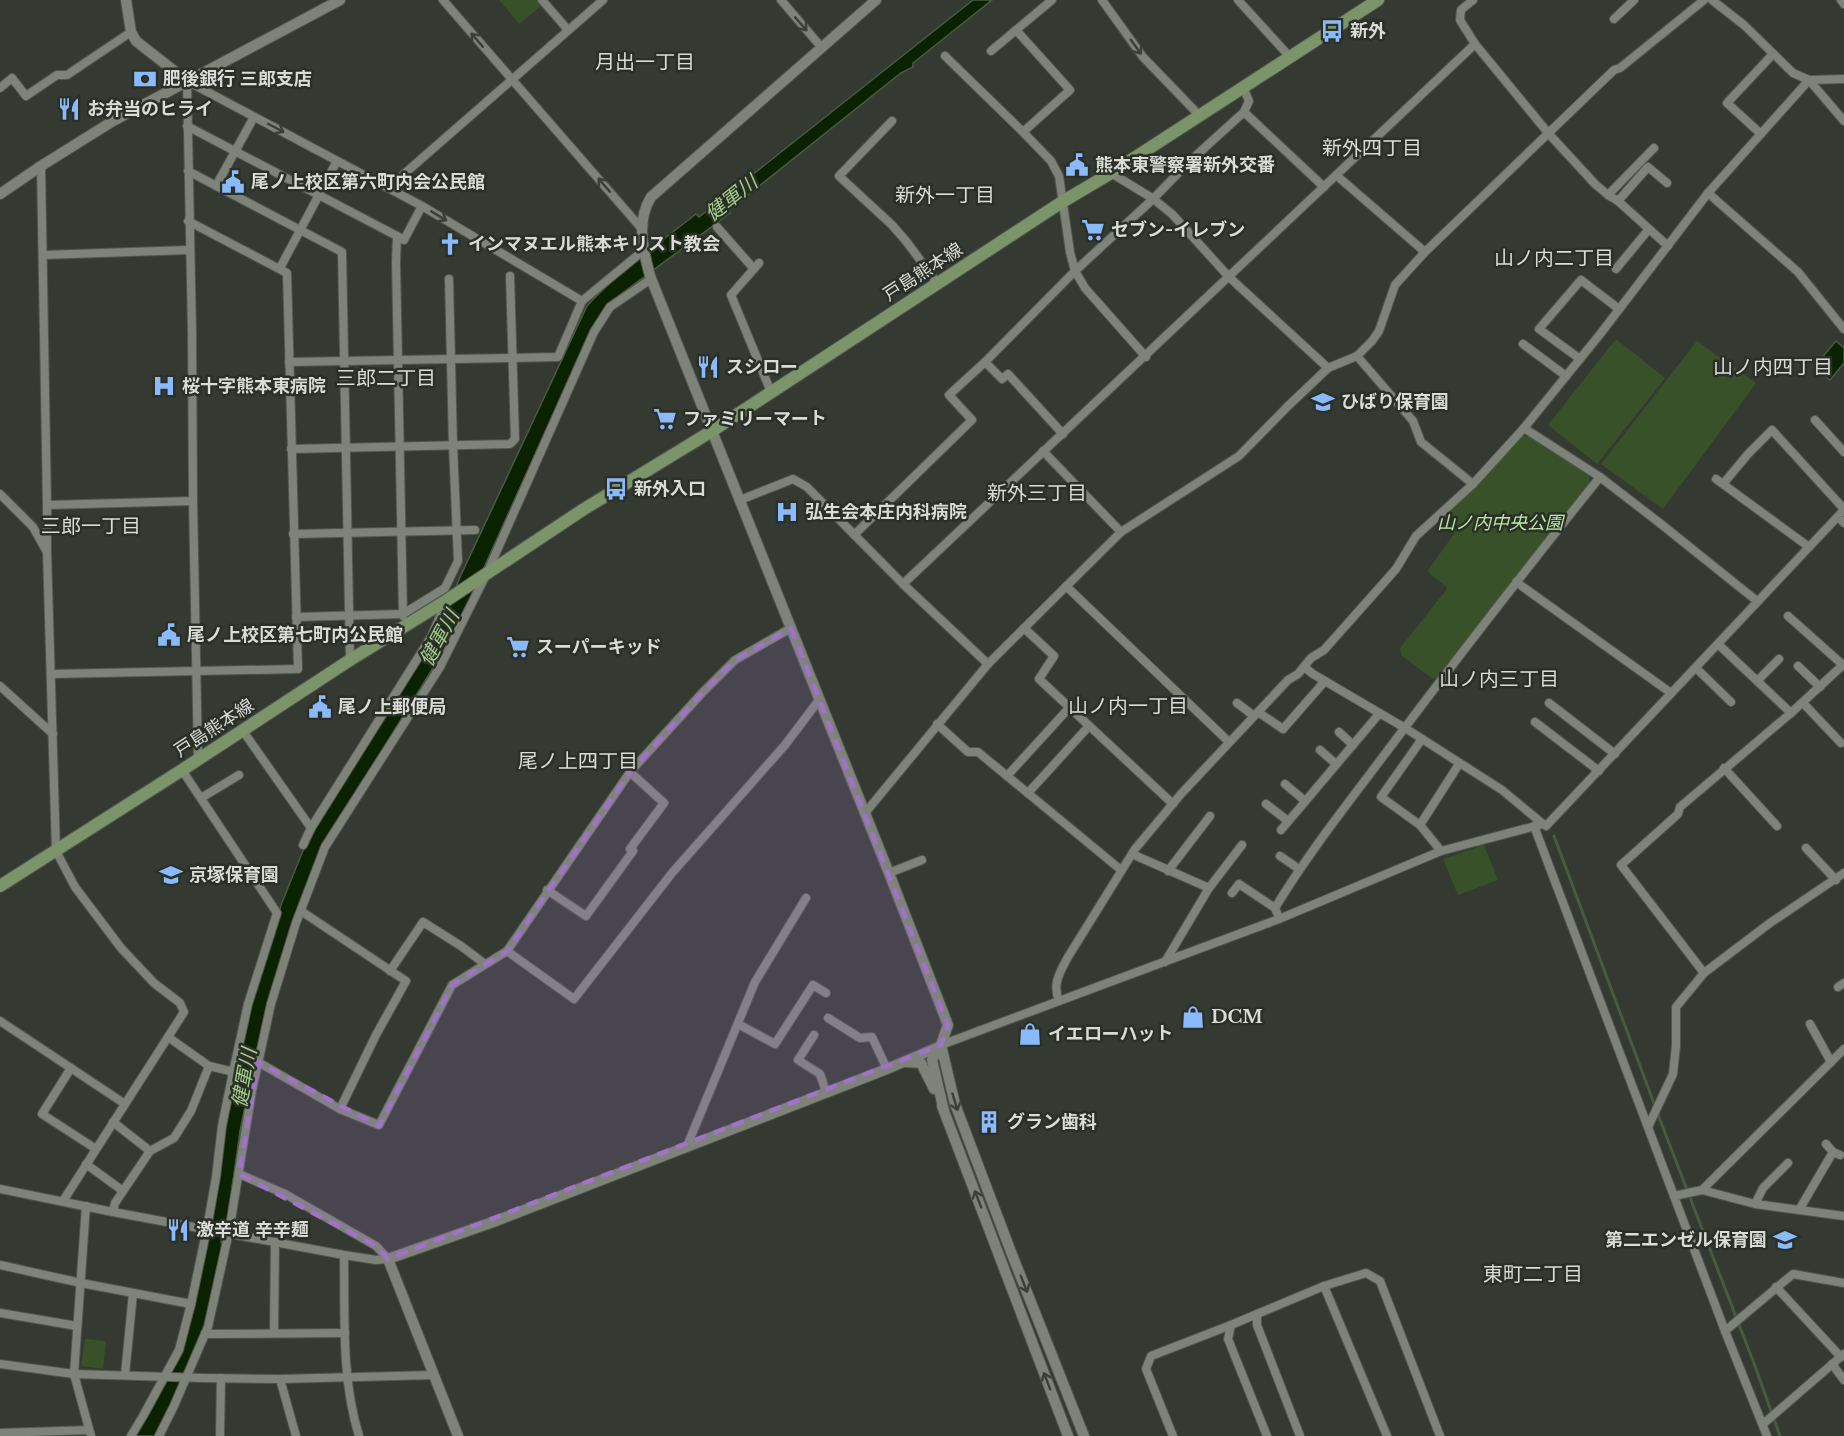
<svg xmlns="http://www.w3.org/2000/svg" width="1844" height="1436" viewBox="0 0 1844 1436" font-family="'Libre Baskerville','Noto Sans JP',serif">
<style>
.green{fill:#385128}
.water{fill:#0b2200;stroke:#485a40;stroke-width:1.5}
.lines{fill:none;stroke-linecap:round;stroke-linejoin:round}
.stream{stroke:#485a40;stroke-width:3}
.minor-casing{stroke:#51554e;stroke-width:10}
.tertiary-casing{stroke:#51554e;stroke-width:12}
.secondary-casing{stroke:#51554e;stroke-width:14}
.minor{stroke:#7d8379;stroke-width:8}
.tertiary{stroke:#7d8379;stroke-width:10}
.secondary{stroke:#7b9469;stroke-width:12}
.oneway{stroke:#3b4037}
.marked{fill:#a072c8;fill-opacity:0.2;stroke:#a072c8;stroke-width:4.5;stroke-dasharray:12 8;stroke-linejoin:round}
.labels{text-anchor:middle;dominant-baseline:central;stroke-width:5;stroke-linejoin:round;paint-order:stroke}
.poi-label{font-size:18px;font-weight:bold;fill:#d8dbd6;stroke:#2a2f27;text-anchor:start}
.street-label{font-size:18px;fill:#d8dbd6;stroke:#2a2f27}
.park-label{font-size:18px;font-style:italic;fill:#bbe7a2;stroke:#2a2f27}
.neighbourhood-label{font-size:20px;fill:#d8dbd6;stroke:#2a2f27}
.water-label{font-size:20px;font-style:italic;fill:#a3cd8a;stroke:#2a2f27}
</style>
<rect width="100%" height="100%" fill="#343a31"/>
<g class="green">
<polygon points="499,0 538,0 542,5 519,24"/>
<polygon points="1616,339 1665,378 1597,464 1548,425"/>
<polygon points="1697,341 1756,383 1663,509 1601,464"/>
<polygon points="1530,435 1589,474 1590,482 1437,678 1433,679 1401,655 1400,648 1447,589 1446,586 1430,574 1428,570 1454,534 1454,531 1436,522 1522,436"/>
<polygon points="1484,845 1498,880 1458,895 1443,859"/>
<polygon points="85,1339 106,1341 103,1369 81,1366"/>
</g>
<g class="water">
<path d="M973 0H992L913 63V67L901 73 729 210 730 213 609 303 578 359 454 634 331 833 271 995 258 1045 240 1131 227 1224 224 1226 221 1242 222 1245 205 1325 188 1370 157 1433 155 1436H133L179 1353 250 1007 281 905 302 853 313 832 440 625 461 575 587 306C619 271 659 243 696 214L699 217Z"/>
<polygon points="1836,341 1844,348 1844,363 1830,380 1814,367"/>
</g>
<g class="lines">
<g class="stream">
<polyline points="1554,836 1655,1106"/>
<polyline points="1657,1112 1755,1366 1780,1436"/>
</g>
<g class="minor-casing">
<g id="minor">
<polyline points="443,0 642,229"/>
<polyline points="542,0 568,30"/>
<polyline points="781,0 822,48"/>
<polyline points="1102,0 1143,57 1199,115"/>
<polyline points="1238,0 1290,57"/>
<polyline points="1473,0 1461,10 1460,20 1475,44 1549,134 1595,184 1608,195 1618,201 1668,246"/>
<polyline points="1712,0 1744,25 1793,73 1809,80 1844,121"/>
<polyline points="1841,0 1844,4"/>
<polyline points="1614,19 1634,0"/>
<polyline points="1016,30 1070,90 1023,132 1051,161 1059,176 1070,252 1075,271 1085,288 1146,357"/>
<polyline points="991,51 1052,0"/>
<polyline points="945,56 1023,132"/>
<polyline points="0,88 12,78 26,96 57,75 67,75 131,32"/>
<polyline points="1244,112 1324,187"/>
<polyline points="892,121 839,176 892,225 906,241 938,284"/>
<polyline points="187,126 397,236 396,262 403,614 296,617"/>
<polyline points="1761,134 1727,103 1773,54"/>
<polyline points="41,166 47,505 47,552 56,851 75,887 121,948 154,983 180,1003 184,1012 63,1201"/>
<polyline points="188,171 342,252 350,660"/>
<polyline points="1111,173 1152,198 1172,214 1229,277 1328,368"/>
<polyline points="1336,175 1425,252"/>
<polyline points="216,186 254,117"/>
<polyline points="388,188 603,0"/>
<polyline points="1708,193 1798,272 1844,329"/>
<polyline points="1608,195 1654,148"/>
<polyline points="1618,201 1648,167 1667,183"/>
<polyline points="717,227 754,269"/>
<polyline points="397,236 404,240 422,206"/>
<polyline points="43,255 189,250"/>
<polyline points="759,263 731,295 771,392"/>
<polyline points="280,268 337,161"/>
<polyline points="1616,269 1649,229"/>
<polyline points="1523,344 1566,376"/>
<polyline points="1357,356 1413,421 1421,442 1473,484"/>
<polyline points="1580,359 1539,329 1581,280 1619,309"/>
<polyline points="289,362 558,357 582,301 644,250"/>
<polyline points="1815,420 1844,452"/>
<polyline points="1524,428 1600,477 1661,524 1757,601"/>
<polyline points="1063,434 1008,374 1002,379 985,362 1075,271 1153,199 1190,161 1244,112 1249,101 1243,87"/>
<polyline points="291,449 510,444 515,439 510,276"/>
<polyline points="1043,451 1121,532"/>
<polyline points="1716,479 1809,547"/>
<polyline points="1723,484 1748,454 1772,430 1844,509"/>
<polyline points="0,494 33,527 47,552"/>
<polyline points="740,500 793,479 807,487 903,584 988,664"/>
<polyline points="47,505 193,501"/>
<polyline points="1838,517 1844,523"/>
<polyline points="293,534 475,530"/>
<polyline points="854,535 972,420 949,395 985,362"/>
<polyline points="1516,582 1671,693"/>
<polyline points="903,584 1475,44"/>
<polyline points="1066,586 1229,742"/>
<polyline points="403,616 403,614 445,588 458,561 453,445 449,279"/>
<polyline points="1788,616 1843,665"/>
<polyline points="1024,628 1054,656 1039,679 1173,804"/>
<polyline points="1719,645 1791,713"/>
<polyline points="1798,666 1820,687"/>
<polyline points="1304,667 1313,674 1405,728 1502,790 1543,824"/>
<polyline points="1696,668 1731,702"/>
<polyline points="52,674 298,669 287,273 188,221"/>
<polyline points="1758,680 1779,659"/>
<polyline points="0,686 53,734"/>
<polyline points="1237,703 1254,716"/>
<polyline points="1549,703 1615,754"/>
<polyline points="1803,703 1841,743"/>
<polyline points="1258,712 1283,729 1325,681"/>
<polyline points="1535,722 1599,771"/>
<polyline points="937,724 968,752 978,752 1121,870"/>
<polyline points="243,731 311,828"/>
<polyline points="1339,732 1353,745"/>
<polyline points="1422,739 1381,797 1420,825 1441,851"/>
<polyline points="1320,750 1336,764"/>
<polyline points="198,759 193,501 192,332 187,81 422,206 582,301"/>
<polyline points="1724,768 1777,826"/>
<polyline points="630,772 664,803 630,849"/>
<polyline points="1007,776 1069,708"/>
<polyline points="1285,784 1305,801"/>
<polyline points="1028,793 1089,726"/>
<polyline points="201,798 239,775"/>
<polyline points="1266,804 1288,821"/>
<polyline points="865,813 988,664 1121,532 1239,456 1288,406 1328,368 1357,356 1372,341 1379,331 1395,285 1425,252 1614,70 1620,68 1704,0"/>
<polyline points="1420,825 1459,764"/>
<polyline points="1534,826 1725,1331 1767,1436"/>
<polyline points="1281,830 1379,714"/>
<polyline points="303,845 311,828 431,637 447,600"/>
<polyline points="1806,848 1836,880"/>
<polyline points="1132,854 1209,888"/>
<polyline points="1280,856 1299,869"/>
<polyline points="1168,871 1210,816"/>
<polyline points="889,873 922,860"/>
<polyline points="547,890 586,916 633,851"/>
<polyline points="1232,893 1239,884 1275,908 1277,913"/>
<path d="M1275 908C1310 850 1353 797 1394 742 1461 653 1530 564 1600 477"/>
<polyline points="301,911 406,981 376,1035 340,1109"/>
<polyline points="507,951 574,999 672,873 785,745 819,700"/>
<polyline points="1165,962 1209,888 1242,845"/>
<polyline points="390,971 423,922 461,946 485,964"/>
<polyline points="1704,973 1621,865 1678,814 1680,807 1791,713 1844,664"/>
<polyline points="1838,987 1844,983"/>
<path d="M1059 1001C1052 984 1060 972 1068 957L1135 849 1181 794 1288 680 1298 674 1311 658 1324 650 1396 569 1416 536 1473 484 1524 428 1601 333 1708 193 1809 80 1844 79"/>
<polyline points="828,1018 860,1038 872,1037 887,1069"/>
<polyline points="0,1021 125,1104"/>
<polyline points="738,1024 775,1044 813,985 826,993"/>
<polyline points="1810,1024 1831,1062"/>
<polyline points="814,1035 798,1060 820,1074 826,1092"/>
<polyline points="168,1037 209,1066 255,1077"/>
<polyline points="941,1045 1279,919 1441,851 1543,824 1546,826 1844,510"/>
<polyline points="258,1062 340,1109 379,1125 452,985 507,951 630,772 702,693 735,660 791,628"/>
<polyline points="71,1068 42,1114 96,1149"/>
<polyline points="113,1122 150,1151 174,1138 191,1111 209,1066"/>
<polyline points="1648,1127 1673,1074 1676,1046 1676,1007 1704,973 1770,923 1844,873"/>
<polyline points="1826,1144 1833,1152 1840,1155"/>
<polyline points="687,1146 755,982 806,898"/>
<polyline points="86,1164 123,1191"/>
<polyline points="239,1174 285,1194 376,1246 388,1259"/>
<polyline points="0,1189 113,1212 344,1255 376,1260 388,1259"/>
<polyline points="1702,1190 1844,1049"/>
<polyline points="1674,1196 1702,1190 1755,1204 1844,1216"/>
<polyline points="1755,1204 1763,1188 1788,1163"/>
<polyline points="86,1206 74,1374 91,1436"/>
<polyline points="1799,1210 1833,1152"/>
<polyline points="113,1212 115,1203 150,1151"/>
<path d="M344 1255C345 1315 341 1378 359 1436"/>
<polyline points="0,1265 81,1283 191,1304 207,1228 216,1177 222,1126 233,1072 248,1004 277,913 182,770"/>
<polyline points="1776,1287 1841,1357"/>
<polyline points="0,1313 77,1326"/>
<polyline points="1257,1314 1231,1325 1228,1339 1267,1436"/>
<polyline points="1725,1331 1793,1274 1844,1283"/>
<polyline points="274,1333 275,1242"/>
<polyline points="205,1334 345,1333"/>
<polyline points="0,1364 74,1374 202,1378 280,1379 434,1375"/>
<polyline points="1832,1364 1844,1380"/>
<polyline points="125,1375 133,1293"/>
<polyline points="280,1379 296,1436"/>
<polyline points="1763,1424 1844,1354"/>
<polyline points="0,1433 89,1430"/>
<polyline points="131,1436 143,1416 179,1350 191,1304"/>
<polyline points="159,1436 174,1406 208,1327 229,1232 252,1091 271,1004 296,923 325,847 440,667 487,573 594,332 610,307 651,279"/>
<polyline points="220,1436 221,1378"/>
<polyline points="1173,1436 1146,1369 1151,1356 1231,1325"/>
<polyline points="1300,1436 1257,1325 1257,1314 1324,1286"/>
<polyline points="1387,1436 1324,1286 1366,1273 1380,1281 1440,1436"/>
</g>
</g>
<g class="tertiary-casing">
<g id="tertiary">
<polyline points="126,0 131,32 136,41 187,81"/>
<path d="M876 0 651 197C636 221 643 250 650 276L889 873 948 1025 941 1045 932 1060 944 1111"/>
<polyline points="0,194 41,166 113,121 340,0"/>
<polyline points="941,1045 955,1104 1011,1252 1084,1436"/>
<polyline points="906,1062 921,1063 934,1089"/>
<polyline points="942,1106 1068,1436"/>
<polyline points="458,1436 388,1259 496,1221 887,1069 941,1046"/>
</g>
</g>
<g class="secondary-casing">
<polyline id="secondary" points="0,886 182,770 350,660 447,600 584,509 712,431 1062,202 1111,173 1378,0"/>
</g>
<use href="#minor" class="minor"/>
<use href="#tertiary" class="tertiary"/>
<use href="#secondary" class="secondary"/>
</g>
<defs><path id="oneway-shaft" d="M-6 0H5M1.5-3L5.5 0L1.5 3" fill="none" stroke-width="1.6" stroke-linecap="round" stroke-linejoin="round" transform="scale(1.5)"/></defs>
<g class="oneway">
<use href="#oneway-shaft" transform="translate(801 24) rotate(49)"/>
<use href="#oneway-shaft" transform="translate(477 40) rotate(-131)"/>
<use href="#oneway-shaft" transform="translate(1136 47) rotate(54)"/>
<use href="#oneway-shaft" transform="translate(276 128) rotate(28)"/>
<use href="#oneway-shaft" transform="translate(604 185) rotate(-131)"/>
<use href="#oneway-shaft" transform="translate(439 216) rotate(31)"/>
<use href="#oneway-shaft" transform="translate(955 1102) rotate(73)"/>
<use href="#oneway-shaft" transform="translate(978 1199) rotate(-111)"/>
<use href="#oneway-shaft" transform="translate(1024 1284) rotate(68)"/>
<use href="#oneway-shaft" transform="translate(1047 1381) rotate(-111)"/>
</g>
<path class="marked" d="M791 628 948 1025 941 1045 388 1259 376 1246 239 1174 258 1062 379 1126 452 985 507 951 630 772 702 693 735 660Z"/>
<defs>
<g id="bus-bare" transform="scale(1.8)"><path d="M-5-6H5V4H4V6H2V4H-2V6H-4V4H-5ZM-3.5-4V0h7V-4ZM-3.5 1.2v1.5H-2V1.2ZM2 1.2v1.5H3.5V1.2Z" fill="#8abafc" stroke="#2a2f27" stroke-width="2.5" paint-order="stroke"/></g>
<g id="bank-bare" transform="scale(1.8)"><path d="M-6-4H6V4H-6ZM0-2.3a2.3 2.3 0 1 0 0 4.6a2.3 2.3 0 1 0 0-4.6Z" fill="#8abafc" stroke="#2a2f27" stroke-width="2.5" paint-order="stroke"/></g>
<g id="restaurant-bare" transform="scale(1.8)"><path d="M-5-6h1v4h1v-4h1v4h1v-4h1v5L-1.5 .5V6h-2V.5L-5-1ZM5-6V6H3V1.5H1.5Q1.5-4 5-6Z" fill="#8abafc" stroke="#2a2f27" stroke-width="2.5" paint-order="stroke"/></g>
<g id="civic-bare" transform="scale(1.8)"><path d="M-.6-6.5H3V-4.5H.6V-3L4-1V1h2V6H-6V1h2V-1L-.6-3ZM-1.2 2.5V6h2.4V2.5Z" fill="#8abafc" stroke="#2a2f27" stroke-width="2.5" paint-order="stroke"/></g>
<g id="supermarket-bare" transform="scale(1.8)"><path d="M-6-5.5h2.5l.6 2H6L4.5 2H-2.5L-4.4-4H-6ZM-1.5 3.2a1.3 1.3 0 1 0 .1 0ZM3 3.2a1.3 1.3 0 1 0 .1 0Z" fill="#8abafc" stroke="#2a2f27" stroke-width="2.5" paint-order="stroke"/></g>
<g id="church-bare" transform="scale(1.8)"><path d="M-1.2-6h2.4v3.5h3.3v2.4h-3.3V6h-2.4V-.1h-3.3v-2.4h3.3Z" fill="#8abafc" stroke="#2a2f27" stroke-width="2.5" paint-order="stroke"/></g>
<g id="hospital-bare" transform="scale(1.8)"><path d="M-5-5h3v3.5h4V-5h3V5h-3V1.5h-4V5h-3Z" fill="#8abafc" stroke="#2a2f27" stroke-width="2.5" paint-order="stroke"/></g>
<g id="school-bare" transform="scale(1.8)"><path d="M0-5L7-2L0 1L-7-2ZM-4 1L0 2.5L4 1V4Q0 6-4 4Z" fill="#8abafc" stroke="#2a2f27" stroke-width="2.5" paint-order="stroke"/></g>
<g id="shop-bare" transform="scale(1.8)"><path d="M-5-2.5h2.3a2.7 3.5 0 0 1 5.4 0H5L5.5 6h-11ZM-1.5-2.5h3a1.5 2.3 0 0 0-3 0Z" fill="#8abafc" stroke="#2a2f27" stroke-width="2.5" paint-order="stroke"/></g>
<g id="building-bare" transform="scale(1.8)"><path d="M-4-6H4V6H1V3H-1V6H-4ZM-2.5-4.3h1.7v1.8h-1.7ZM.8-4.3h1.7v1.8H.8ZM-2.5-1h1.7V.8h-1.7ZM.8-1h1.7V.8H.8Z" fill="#8abafc" stroke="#2a2f27" stroke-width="2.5" paint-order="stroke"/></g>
</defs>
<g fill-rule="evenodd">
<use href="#bus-bare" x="1332" y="31"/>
<use href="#bank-bare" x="145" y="79"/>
<use href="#restaurant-bare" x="69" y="109"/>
<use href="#civic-bare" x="1077" y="165"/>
<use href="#civic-bare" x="233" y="182"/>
<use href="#supermarket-bare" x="1093" y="230"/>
<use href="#church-bare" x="450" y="244"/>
<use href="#restaurant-bare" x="708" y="367"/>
<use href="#hospital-bare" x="164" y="386"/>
<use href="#school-bare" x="1323" y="402"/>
<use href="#supermarket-bare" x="665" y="419"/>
<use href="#bus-bare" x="616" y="489"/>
<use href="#hospital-bare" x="787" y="512"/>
<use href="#civic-bare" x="169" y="635"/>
<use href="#supermarket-bare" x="518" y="647"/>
<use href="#civic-bare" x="320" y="707"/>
<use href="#school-bare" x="171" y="875"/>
<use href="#shop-bare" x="1193" y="1017"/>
<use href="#shop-bare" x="1030" y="1034"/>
<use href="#building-bare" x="989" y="1122"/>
<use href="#restaurant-bare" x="178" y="1230"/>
<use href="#school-bare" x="1785" y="1240"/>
</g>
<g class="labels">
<g class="poi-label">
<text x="1350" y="31">新外</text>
<text x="163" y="79">肥後銀行 三郎支店</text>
<text x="87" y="109">お弁当のヒライ</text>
<text x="1095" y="165">熊本東警察署新外交番</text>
<text x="251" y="182">尾ノ上校区第六町内会公民館</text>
<text x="1111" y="230">セブン-イレブン</text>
<text x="468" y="244">インマヌエル熊本キリスト教会</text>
<text x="726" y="367">スシロー</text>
<text x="182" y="386">桜十字熊本東病院</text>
<text x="1341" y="402">ひばり保育園</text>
<text x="683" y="419">ファミリーマート</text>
<text x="634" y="489">新外入口</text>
<text x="805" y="512">弘生会本庄内科病院</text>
<text x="187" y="635">尾ノ上校区第七町内公民館</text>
<text x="536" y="647">スーパーキッド</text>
<text x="338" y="707">尾ノ上郵便局</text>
<text x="189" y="875">京塚保育園</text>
<text x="1211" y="1017">DCM</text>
<text x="1048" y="1034">イエローハット</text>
<text x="1007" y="1122">グラン歯科</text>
<text x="196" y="1230">激辛道 辛辛麺</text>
<text x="1767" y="1240" text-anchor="end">第二エンゼル保育園</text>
</g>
<g class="street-label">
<text transform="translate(923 272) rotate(-33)">戸島熊本線</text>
<text transform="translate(214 728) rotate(-33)">戸島熊本線</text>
</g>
<g class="park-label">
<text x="1500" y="523">山ノ内中央公園</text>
</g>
<g class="neighbourhood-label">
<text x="645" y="62">月出一丁目</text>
<text x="1372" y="148">新外四丁目</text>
<text x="945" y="195">新外一丁目</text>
<text x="1554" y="258">山ノ内二丁目</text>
<text x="1773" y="367">山ノ内四丁目</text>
<text x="386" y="378">三郎二丁目</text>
<text x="1037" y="493">新外三丁目</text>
<text x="91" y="526">三郎一丁目</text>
<text x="1499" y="679">山ノ内三丁目</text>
<text x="1128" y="706">山ノ内一丁目</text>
<text x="578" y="761">尾ノ上四丁目</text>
<text x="1533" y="1274">東町二丁目</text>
</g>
<g class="water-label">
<text transform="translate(731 198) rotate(-38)">健軍川</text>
<text transform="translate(439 638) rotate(-62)">健軍川</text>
<text transform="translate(244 1078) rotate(-80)">健軍川</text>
</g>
</g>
</svg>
